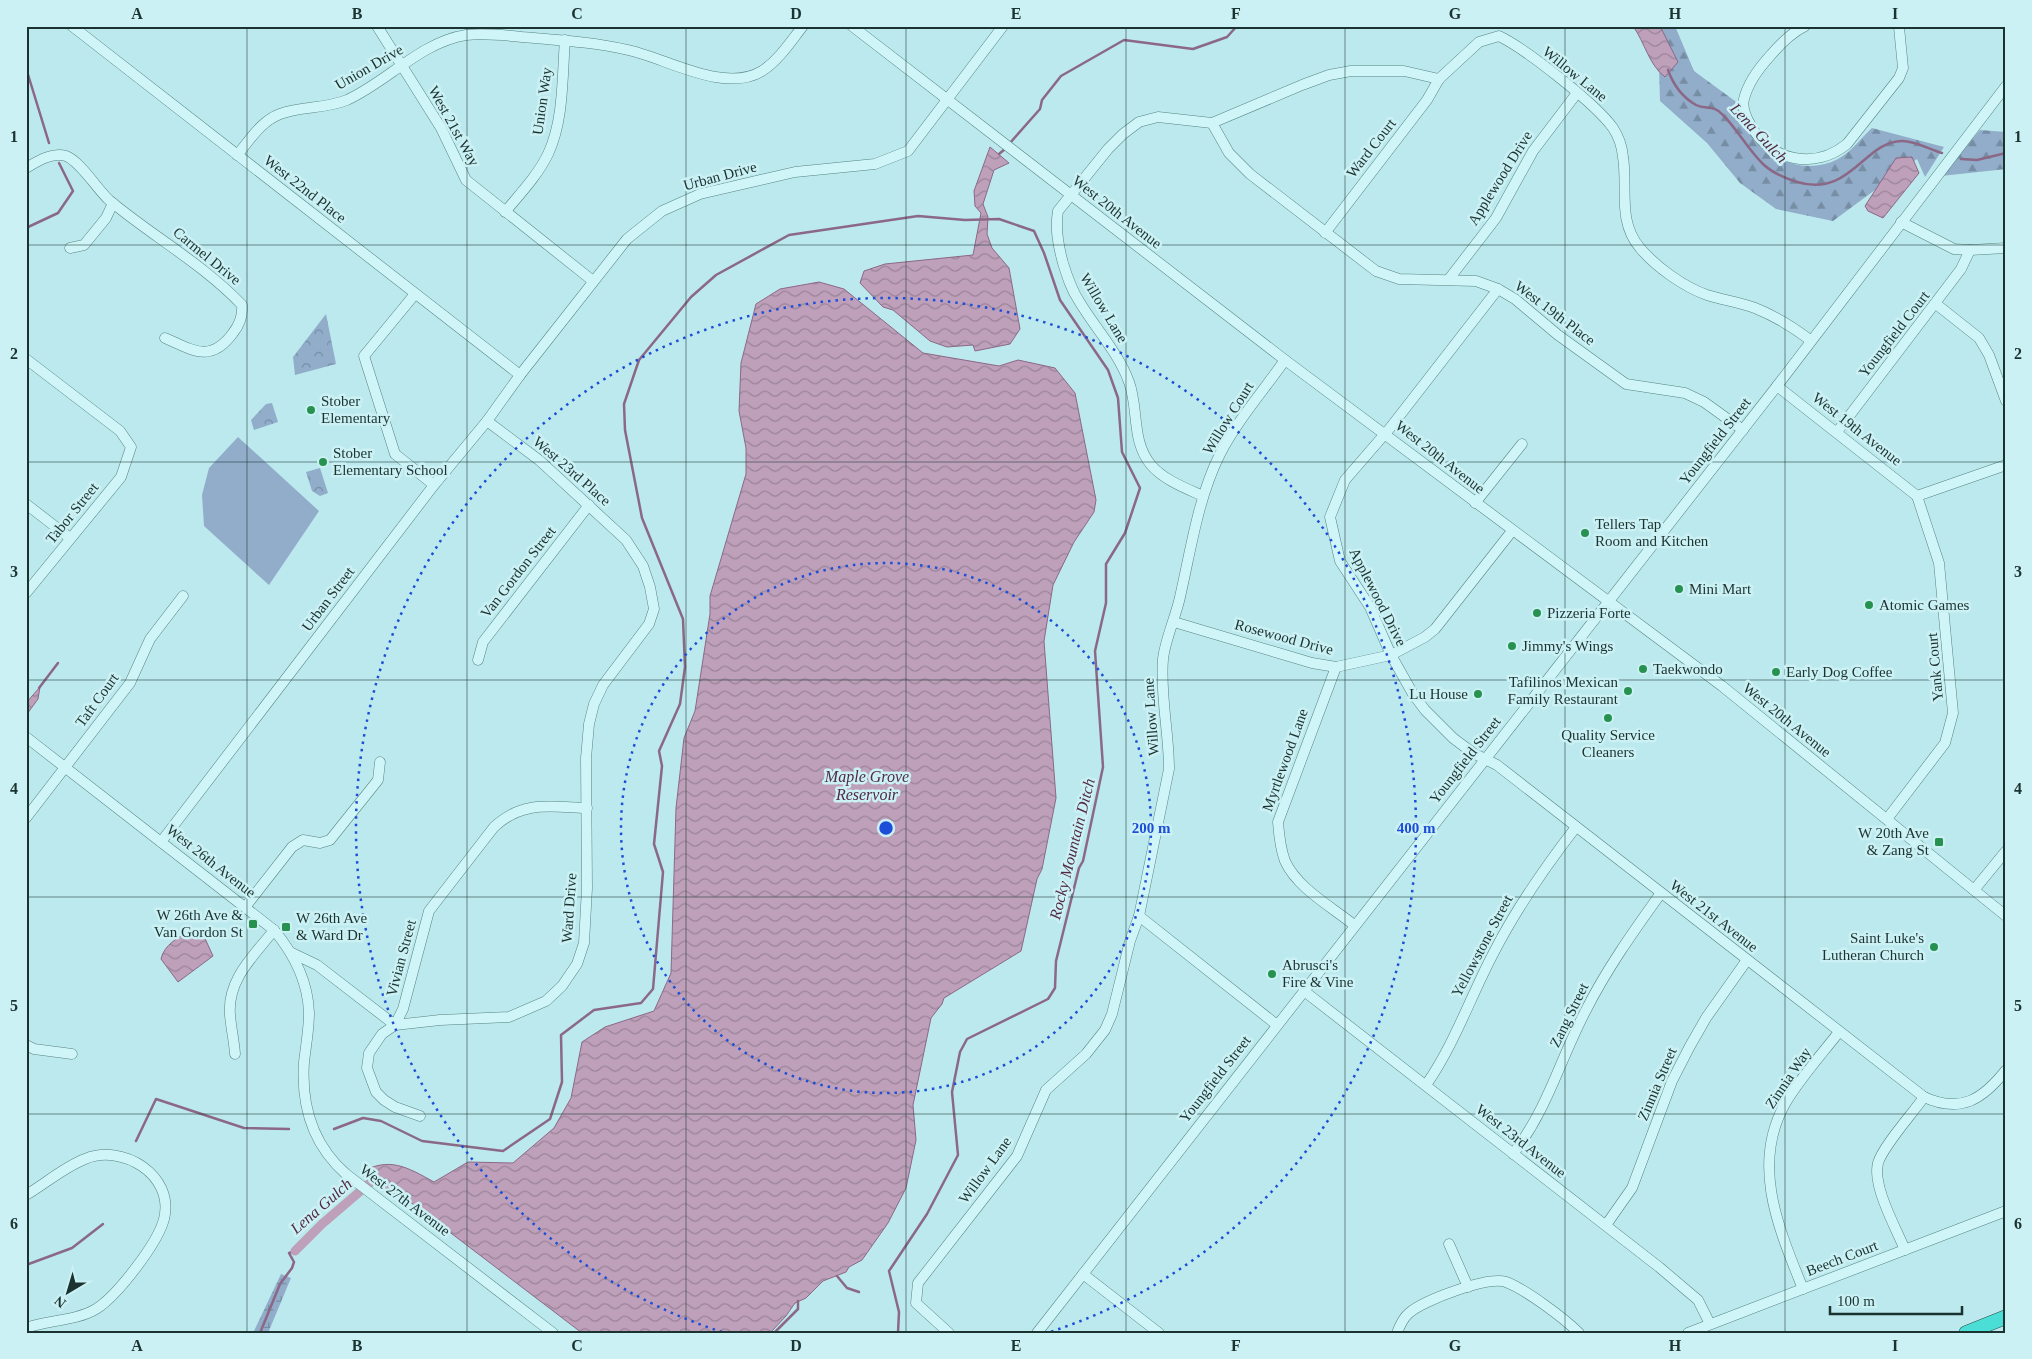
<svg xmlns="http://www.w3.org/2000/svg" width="2032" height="1359" viewBox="0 0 2032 1359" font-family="Georgia,serif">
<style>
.grass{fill:#91adca}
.forest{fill:url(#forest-firs)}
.wetland{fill:url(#wetland-marsh)}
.park{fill:url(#park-crowns)}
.water{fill:url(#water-waves);stroke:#8b6886}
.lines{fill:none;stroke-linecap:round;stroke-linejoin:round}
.stream{stroke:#8b6886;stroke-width:2.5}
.canal{stroke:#bea0bb;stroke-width:9}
.minor-casing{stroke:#568480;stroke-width:11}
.highway-casing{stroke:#2b514b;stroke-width:15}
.minor{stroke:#cff5f8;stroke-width:10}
.highway{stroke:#4bded6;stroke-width:14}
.grid{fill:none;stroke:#1b3330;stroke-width:1;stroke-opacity:0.55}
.ring{fill:none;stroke:#1d4ed8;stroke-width:2.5;stroke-dasharray:2.5 5}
.poi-dot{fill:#27924f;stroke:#cbf1f5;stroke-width:2}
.labels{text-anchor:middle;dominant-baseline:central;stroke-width:5;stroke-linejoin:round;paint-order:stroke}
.street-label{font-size:15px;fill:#1b3330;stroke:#cbf1f5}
.poi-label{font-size:15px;fill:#1b3330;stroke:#cbf1f5;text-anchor:start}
.water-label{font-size:16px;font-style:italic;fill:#532a46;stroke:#cbf1f5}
.centre{fill:#1d4ed8;stroke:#cbf1f5;stroke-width:2.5}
.ring-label{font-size:15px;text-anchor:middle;font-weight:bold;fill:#1d4ed8;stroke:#cbf1f5;stroke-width:5;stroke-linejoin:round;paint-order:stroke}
.neatline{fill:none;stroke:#1b3330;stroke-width:2}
.grid-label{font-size:16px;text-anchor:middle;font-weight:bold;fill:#1b3330}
</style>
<defs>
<pattern id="forest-firs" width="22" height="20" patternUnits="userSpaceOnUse" patternTransform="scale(1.25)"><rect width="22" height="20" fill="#91adca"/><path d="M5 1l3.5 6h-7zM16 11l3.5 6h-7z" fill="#768da4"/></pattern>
<pattern id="wetland-marsh" width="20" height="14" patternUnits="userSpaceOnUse" patternTransform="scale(1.25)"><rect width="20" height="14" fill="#91adca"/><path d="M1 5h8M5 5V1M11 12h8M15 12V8" fill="none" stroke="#768da4"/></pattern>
<pattern id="park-crowns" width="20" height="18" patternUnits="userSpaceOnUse" patternTransform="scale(1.25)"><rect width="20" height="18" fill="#91adca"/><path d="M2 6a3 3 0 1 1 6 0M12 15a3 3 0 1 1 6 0" fill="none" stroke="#768da4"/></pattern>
<pattern id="water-waves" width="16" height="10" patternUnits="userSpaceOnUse" patternTransform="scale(1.25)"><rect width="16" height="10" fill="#bea0bb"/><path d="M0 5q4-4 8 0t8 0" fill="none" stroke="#9a8398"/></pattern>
</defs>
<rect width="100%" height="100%" fill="#bce9ed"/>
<polygon class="grass" points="238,437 319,511 269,585 204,526 202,495 209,468"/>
<g class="forest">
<path d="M1662 26H1675L1694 71 1739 104C1748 148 1795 181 1838 159 1850 153 1862 137 1872 128L1944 147 1925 177 1917 159 1833 221 1776 209 1740 183 1707 143 1660 101 1658 31Z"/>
<polygon points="1980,130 2006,132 2006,169 1941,176"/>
</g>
<polygon class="wetland" points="281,1274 291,1278 268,1333 253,1333"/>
<g class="park">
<polygon points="326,314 336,364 295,375 293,357"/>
<polygon points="272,403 278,422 254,430 251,420 266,404"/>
<polygon points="320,468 328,493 320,496 312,491 306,472"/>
</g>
<g class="water">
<path d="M1633 26H1660L1678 62 1665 77C1649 65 1645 43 1633 26Z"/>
<polygon points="990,147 1009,163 994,170 983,204 988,217 987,234 992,248 1009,268 1020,329 1010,344 975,351 973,345 947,347 930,341 893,310 883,307 860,283 864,271 885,264 973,255 981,213 975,206 974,191"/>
<polygon points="1912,157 1919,173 1883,218 1868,211 1865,206 1896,158"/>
<path d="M819 282 844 289 923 353 999 366 1018 360 1055 368 1075 393 1096 500 1094 512 1074 542 1053 585 1044 641 1056 798 1042 869 1037 879 1021 951 944 998 942 1004 931 1018 913 1105 916 1140 906 1188 888 1223 862 1260 849 1267 846 1272 823 1281 806 1298 795 1303 786 1316 770 1333H582L401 1195 383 1191 360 1173C389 1156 407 1167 434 1182L468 1162 513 1163 554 1128 571 1098 582 1042 605 1027 654 1011 671 973 676 808 684 738 695 711 710 614V596L746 474V448L739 411 741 363 756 304 780 289Z"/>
<polygon points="40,687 38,699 27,714 26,703"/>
<path d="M191 931 203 934 213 956 178 982 161 959C164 945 178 937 191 931Z"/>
</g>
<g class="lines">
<g class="stream">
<polyline points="26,68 49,143"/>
<path d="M1668 70C1673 84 1682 97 1696 105 1706 110 1713 104 1723 115 1738 130 1748 150 1764 165 1774 174 1784 178 1797 182 1851 198 1864 141 1902 141 1915 141 1929 149 1942 153"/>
<polyline points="1010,143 1040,109 1042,100 1061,76 1124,40 1193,49 1227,37 1237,26"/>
<polyline points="999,154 1005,149"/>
<polyline points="1961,159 1977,160 2006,153"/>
<polyline points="26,228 58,213 73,191 59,163"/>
<polyline points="39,688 58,663"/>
<polyline points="334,1129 363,1118 381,1121 422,1141 503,1151 550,1119 562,1082 561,1035 594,1010 641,1003 653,989 663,872 654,844 662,766 659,751 680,704 685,667 683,619 642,518 625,430 624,404 639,360 691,297 716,275 789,235 918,216 965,220 999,219 1034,231 1044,253 1060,300 1108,370 1118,398 1122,452 1140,488 1125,533 1106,564 1106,603 1095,651 1103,767 1083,861 1079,868 1056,961 1055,988 1048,999 967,1039 960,1052 952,1092 958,1155 927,1214 889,1271 899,1312 898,1333"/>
<polyline points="136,1141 156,1099 244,1128 289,1129"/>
<polyline points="26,1265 72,1248 103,1224"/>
<polyline points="837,1276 847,1288 859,1292"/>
<polyline points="260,1333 280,1284 292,1268 294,1262 289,1253 295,1251"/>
<polyline points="774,1333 798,1309 798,1301"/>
</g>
<polyline class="canal" points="295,1251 322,1224 371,1182"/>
<g class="minor-casing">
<g id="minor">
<polyline points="72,26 520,375"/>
<polyline points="377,26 441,128 466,180 593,281"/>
<polyline points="852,26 1285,360 1722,686 2006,916"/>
<path d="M1805 26C1791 33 1780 44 1770 56 1759 68 1748 83 1744 99 1742 107 1746 117 1750 124 1770 162 1815 170 1847 144L1899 78 1903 68 1899 27"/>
<polyline points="1212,123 1229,153 1250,174 1376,271 1399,279 1476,281 1498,289 1515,299 1558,335 1626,384 1685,393 1704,402 1743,430"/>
<path d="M237 155C250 140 261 121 280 114 302 106 325 109 347 100 387 82 421 42 466 35 485 33 504 35 522 37 558 40 593 42 628 50 666 58 724 94 762 71 779 60 791 41 803 26"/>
<path d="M26 168C38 161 52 152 66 156 80 161 97 189 109 200 152 236 203 264 242 305 243 316 240 324 233 333 211 363 194 351 165 338"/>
<path d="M505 212C520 194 538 175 548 154 564 120 562 77 565 40"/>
<polyline points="1901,222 1954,249 1970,250 2006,248"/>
<polyline points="1325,233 1427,100 1439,79"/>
<polyline points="70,248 84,245 106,218 113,203"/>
<polyline points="1449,279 1496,218 1533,151 1577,93"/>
<path d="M1498 289 1390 428 1345 480 1330 517 1340 561 1370 607 1391 655 1413 694 1425 710 1453 738 1473 753 1497 765 1924 1097C1961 1114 1983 1099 2006 1070"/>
<polyline points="415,294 364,356 395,454 434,485"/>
<polyline points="1936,304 1979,338 1989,355 2006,401"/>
<polyline points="26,359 120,431 131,447 121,477 26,593"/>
<polyline points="1777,386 1917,496"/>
<polyline points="1837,432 1961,269 1970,250"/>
<path d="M1203 496C1185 488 1164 480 1151 465 1131 441 1139 409 1129 382 1118 352 1095 328 1079 301 1071 289 1067 276 1063 263 1058 245 1055 229 1058 211L1108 149 1123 134 1139 122 1158 117 1212 123 1302 85 1329 75 1351 71H1404L1439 79 1479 42 1499 36C1526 49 1596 104 1613 128 1619 137 1622 146 1623 157 1628 188 1617 221 1640 248 1656 267 1684 287 1707 295 1723 300 1739 302 1755 308 1775 316 1793 327 1810 340"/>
<polyline points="1917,496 2006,465"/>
<polyline points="1475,503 1522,444"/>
<polyline points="26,504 70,538"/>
<polyline points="1174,622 1312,663 1336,667 1391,655 1425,637 1435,629 1512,531"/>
<polyline points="478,660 483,642 589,505"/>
<path d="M1336 667 1278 822C1279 835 1280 848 1285 861 1297 888 1332 907 1354 925"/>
<path d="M26 737 274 930C294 954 308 981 309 1013 309 1029 306 1045 304 1062 301 1106 313 1145 346 1174L553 1333"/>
<polyline points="26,818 130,683 150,639 183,596"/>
<polyline points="1887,819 1945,743 1953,713 1939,563 1917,496"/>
<polyline points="161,842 434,485 487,421 520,375 627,239 662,211 700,194 795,172 875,164 908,151 1003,26"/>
<polyline points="1974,890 2006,851"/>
<polyline points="246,906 292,847 303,840 320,843 330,840 378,780 380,762"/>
<polyline points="1139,916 1277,1025"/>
<polyline points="292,953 317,965 395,1025 440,1020 509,1017 546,1001 562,986 577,964 584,943 587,888 586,758 589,724 594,704 603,685 649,624 654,609 650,587 643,566 626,540 539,460 487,421"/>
<polyline points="1304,991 1659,1267 1698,1300 1710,1324"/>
<polyline points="26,1045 34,1049 72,1054"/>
<path d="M235 1054C234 1040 231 1028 230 1015 227 979 254 956 274 930"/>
<path d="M1426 1085C1454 1045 1470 998 1493 954 1516 909 1545 867 1576 827"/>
<path d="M420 1116 395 1107 384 1100 376 1092 367 1068 369 1053 382 1034 395 1025 403 1009 429 911 494 827C523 800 551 807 587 808"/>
<path d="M1513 1154C1548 1108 1559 1062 1585 1012 1606 970 1633 932 1661 893"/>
<path d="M26 1195C45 1184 64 1167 85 1159 122 1143 175 1175 164 1219 158 1243 117 1296 96 1309 76 1321 48 1320 26 1328"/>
<polyline points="1606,1225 1632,1188 1672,1081 1690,1046 1706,1018 1747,960"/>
<polyline points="1449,1244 1468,1287"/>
<path d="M1905 1250C1896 1228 1872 1186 1878 1163 1883 1146 1913 1113 1924 1097"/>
<polyline points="1083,1274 1159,1333"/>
<path d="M1803 1289C1779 1229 1750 1164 1786 1102 1801 1077 1821 1055 1839 1032"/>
<path d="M949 1333 916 1303 918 1283 1017 1156 1046 1090 1086 1054 1105 1030 1112 1014 1130 941 1139 916 1169 769C1169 732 1160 696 1163 659 1165 640 1176 616 1180 597 1191 549 1198 498 1220 454 1237 421 1263 391 1285 360"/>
<polyline points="1037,1333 1777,386 2006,86"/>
<path d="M1397 1333C1400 1325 1403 1318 1409 1313 1424 1300 1488 1276 1506 1282 1525 1289 1564 1318 1579 1333"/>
<polyline points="1688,1333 2006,1211"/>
</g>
</g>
<g class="highway-casing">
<polyline id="highway" points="1966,1333 2006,1317"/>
</g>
<use href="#minor" class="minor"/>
<use href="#highway" class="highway"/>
</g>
<path class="grid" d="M247 26V1333M467 26V1333M686 26V1333M906 26V1333M1126 26V1333M1345 26V1333M1565 26V1333M1785 26V1333M26 245H2006M26 462H2006M26 680H2006M26 897H2006M26 1114H2006"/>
<g class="ring">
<circle cx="886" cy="828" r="265"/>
<path d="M722 1332A530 530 0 1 1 1050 1332"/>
</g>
<g class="poi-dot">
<circle cx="311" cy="410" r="5"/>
<circle cx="323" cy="462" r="5"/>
<circle cx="1585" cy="533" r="5"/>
<circle cx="1679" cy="589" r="5"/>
<circle cx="1869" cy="605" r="5"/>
<circle cx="1537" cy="613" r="5"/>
<circle cx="1512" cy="646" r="5"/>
<circle cx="1643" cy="669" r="5"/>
<circle cx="1776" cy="672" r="5"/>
<circle cx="1628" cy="691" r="5"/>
<circle cx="1478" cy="694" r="5"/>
<circle cx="1608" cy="718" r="5"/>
<rect x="1934" y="837" width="10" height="10" rx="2.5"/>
<rect x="248" y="919" width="10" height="10" rx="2.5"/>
<rect x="281" y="922" width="10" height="10" rx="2.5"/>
<circle cx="1934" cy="947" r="5"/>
<circle cx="1272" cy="974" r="5"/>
</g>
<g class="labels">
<g class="street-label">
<text transform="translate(369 67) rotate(-30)">Union Drive</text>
<text transform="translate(1575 74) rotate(39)">Willow Lane</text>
<text transform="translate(542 101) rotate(-82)">Union Way</text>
<text transform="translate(454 126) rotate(61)">West 21st Way</text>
<text transform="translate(1371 148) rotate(-52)">Ward Court</text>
<text transform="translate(720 176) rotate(-15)">Urban Drive</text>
<text transform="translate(1500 178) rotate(-58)">Applewood Drive</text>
<text transform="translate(305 189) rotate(38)">West 22nd Place</text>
<text transform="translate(1117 212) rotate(38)">West 20th Avenue</text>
<text transform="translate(207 256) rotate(39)">Carmel Drive</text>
<text transform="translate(1104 308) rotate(59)">Willow Lane</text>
<text transform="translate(1555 313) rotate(37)">West 19th Place</text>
<text transform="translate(1894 334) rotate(-52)">Youngfield Court</text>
<text transform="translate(1228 418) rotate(-58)">Willow Court</text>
<text transform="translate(1857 429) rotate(38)">West 19th Avenue</text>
<text transform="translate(1715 441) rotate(-52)">Youngfield Street</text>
<text transform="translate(1440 457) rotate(38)">West 20th Avenue</text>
<text transform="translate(572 471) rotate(41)">West 23rd Place</text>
<text transform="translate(72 513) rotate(-51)">Tabor Street</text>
<text transform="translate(518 572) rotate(-52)">Van Gordon Street</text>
<text transform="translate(1378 597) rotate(63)">Applewood Drive</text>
<text transform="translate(328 599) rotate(-53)">Urban Street</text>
<text transform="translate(1284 637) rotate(15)">Rosewood Drive</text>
<text transform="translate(1935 667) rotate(-95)">Yank Court</text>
<text transform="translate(97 700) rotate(-54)">Taft Court</text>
<text transform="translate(1151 717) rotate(-94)">Willow Lane</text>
<text transform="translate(1787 720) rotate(39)">West 20th Avenue</text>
<text transform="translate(1285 760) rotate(-70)">Myrtlewood Lane</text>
<text transform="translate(1465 760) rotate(-52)">Youngfield Street</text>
<text transform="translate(211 861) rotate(38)">West 26th Avenue</text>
<text transform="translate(569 908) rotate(-86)">Ward Drive</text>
<text transform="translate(1714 916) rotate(38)">West 21st Avenue</text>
<text transform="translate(1482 946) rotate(-62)">Yellowstone Street</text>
<text transform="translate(401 958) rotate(-75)">Vivian Street</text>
<text transform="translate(1569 1015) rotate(-64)">Zang Street</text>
<text transform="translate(1788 1078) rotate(-56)">Zinnia Way</text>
<text transform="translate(1215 1079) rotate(-52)">Youngfield Street</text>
<text transform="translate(1657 1084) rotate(-67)">Zinnia Street</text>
<text transform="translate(1521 1141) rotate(38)">West 23rd Avenue</text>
<text transform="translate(985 1170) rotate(-54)">Willow Lane</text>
<text transform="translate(405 1200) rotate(37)">West 27th Avenue</text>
<text transform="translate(1842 1258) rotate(-21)">Beech Court</text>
</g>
<g class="poi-label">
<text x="321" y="401">Stober<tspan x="321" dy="17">Elementary</tspan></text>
<text x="333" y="453">Stober<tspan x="333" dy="17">Elementary School</tspan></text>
<text x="1595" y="524">Tellers Tap<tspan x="1595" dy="17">Room and Kitchen</tspan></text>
<text x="1689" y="589">Mini Mart</text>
<text x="1879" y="605">Atomic Games</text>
<text x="1547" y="613">Pizzeria Forte</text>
<text x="1522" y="646">Jimmy's Wings</text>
<text x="1653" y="669">Taekwondo</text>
<text x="1786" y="672">Early Dog Coffee</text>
<text x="1618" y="682" text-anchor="end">Tafilinos Mexican<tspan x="1618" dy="17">Family Restaurant</tspan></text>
<text x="1468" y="694" text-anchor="end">Lu House</text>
<text x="1608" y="735" text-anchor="middle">Quality Service<tspan x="1608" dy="17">Cleaners</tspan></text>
<text x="1929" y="833" text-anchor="end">W 20th Ave<tspan x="1929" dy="17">&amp; Zang St</tspan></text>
<text x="243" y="915" text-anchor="end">W 26th Ave &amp;<tspan x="243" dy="17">Van Gordon St</tspan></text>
<text x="296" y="918">W 26th Ave<tspan x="296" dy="17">&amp; Ward Dr</tspan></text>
<text x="1924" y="938" text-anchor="end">Saint Luke's<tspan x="1924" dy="17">Lutheran Church</tspan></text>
<text x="1282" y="965">Abrusci's<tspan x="1282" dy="17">Fire &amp; Vine</tspan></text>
</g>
<g class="water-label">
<text transform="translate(1759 133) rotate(47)">Lena Gulch</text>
<text x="867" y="776">Maple Grove<tspan x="867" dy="18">Reservoir</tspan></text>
<text transform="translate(1072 849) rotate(-76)">Rocky Mountain Ditch</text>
<text transform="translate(321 1206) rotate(-41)">Lena Gulch</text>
</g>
</g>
<circle cx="886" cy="828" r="8" class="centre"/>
<g class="ring-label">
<text x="1151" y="833">200 m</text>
<text x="1416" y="833">400 m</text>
</g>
<rect width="2032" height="1359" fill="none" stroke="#cbf1f5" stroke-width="55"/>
<g transform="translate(68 1292) rotate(218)" stroke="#cbf1f5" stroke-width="4" paint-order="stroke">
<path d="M0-4L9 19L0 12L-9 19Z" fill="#1b3330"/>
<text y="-8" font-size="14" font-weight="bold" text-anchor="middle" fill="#1b3330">N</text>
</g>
<path d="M1830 1306v8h132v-8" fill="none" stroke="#1b3330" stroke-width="2.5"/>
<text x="1837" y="1306" font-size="15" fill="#1b3330" stroke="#cbf1f5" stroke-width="4" paint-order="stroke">100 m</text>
<rect x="28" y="28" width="1976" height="1304" class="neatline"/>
<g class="grid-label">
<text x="137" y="19">A</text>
<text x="357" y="19">B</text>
<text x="577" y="19">C</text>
<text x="796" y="19">D</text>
<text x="1016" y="19">E</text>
<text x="1236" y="19">F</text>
<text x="1455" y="19">G</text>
<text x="1675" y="19">H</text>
<text x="1895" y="19">I</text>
<text x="14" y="142">1</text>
<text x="2018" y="142">1</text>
<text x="14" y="359">2</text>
<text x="2018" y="359">2</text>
<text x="14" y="577">3</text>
<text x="2018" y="577">3</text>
<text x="14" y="794">4</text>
<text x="2018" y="794">4</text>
<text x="14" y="1011">5</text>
<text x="2018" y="1011">5</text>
<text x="14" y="1229">6</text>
<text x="2018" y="1229">6</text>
<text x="137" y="1351">A</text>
<text x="357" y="1351">B</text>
<text x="577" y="1351">C</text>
<text x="796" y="1351">D</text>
<text x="1016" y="1351">E</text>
<text x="1236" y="1351">F</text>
<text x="1455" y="1351">G</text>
<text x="1675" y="1351">H</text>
<text x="1895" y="1351">I</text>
</g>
</svg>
